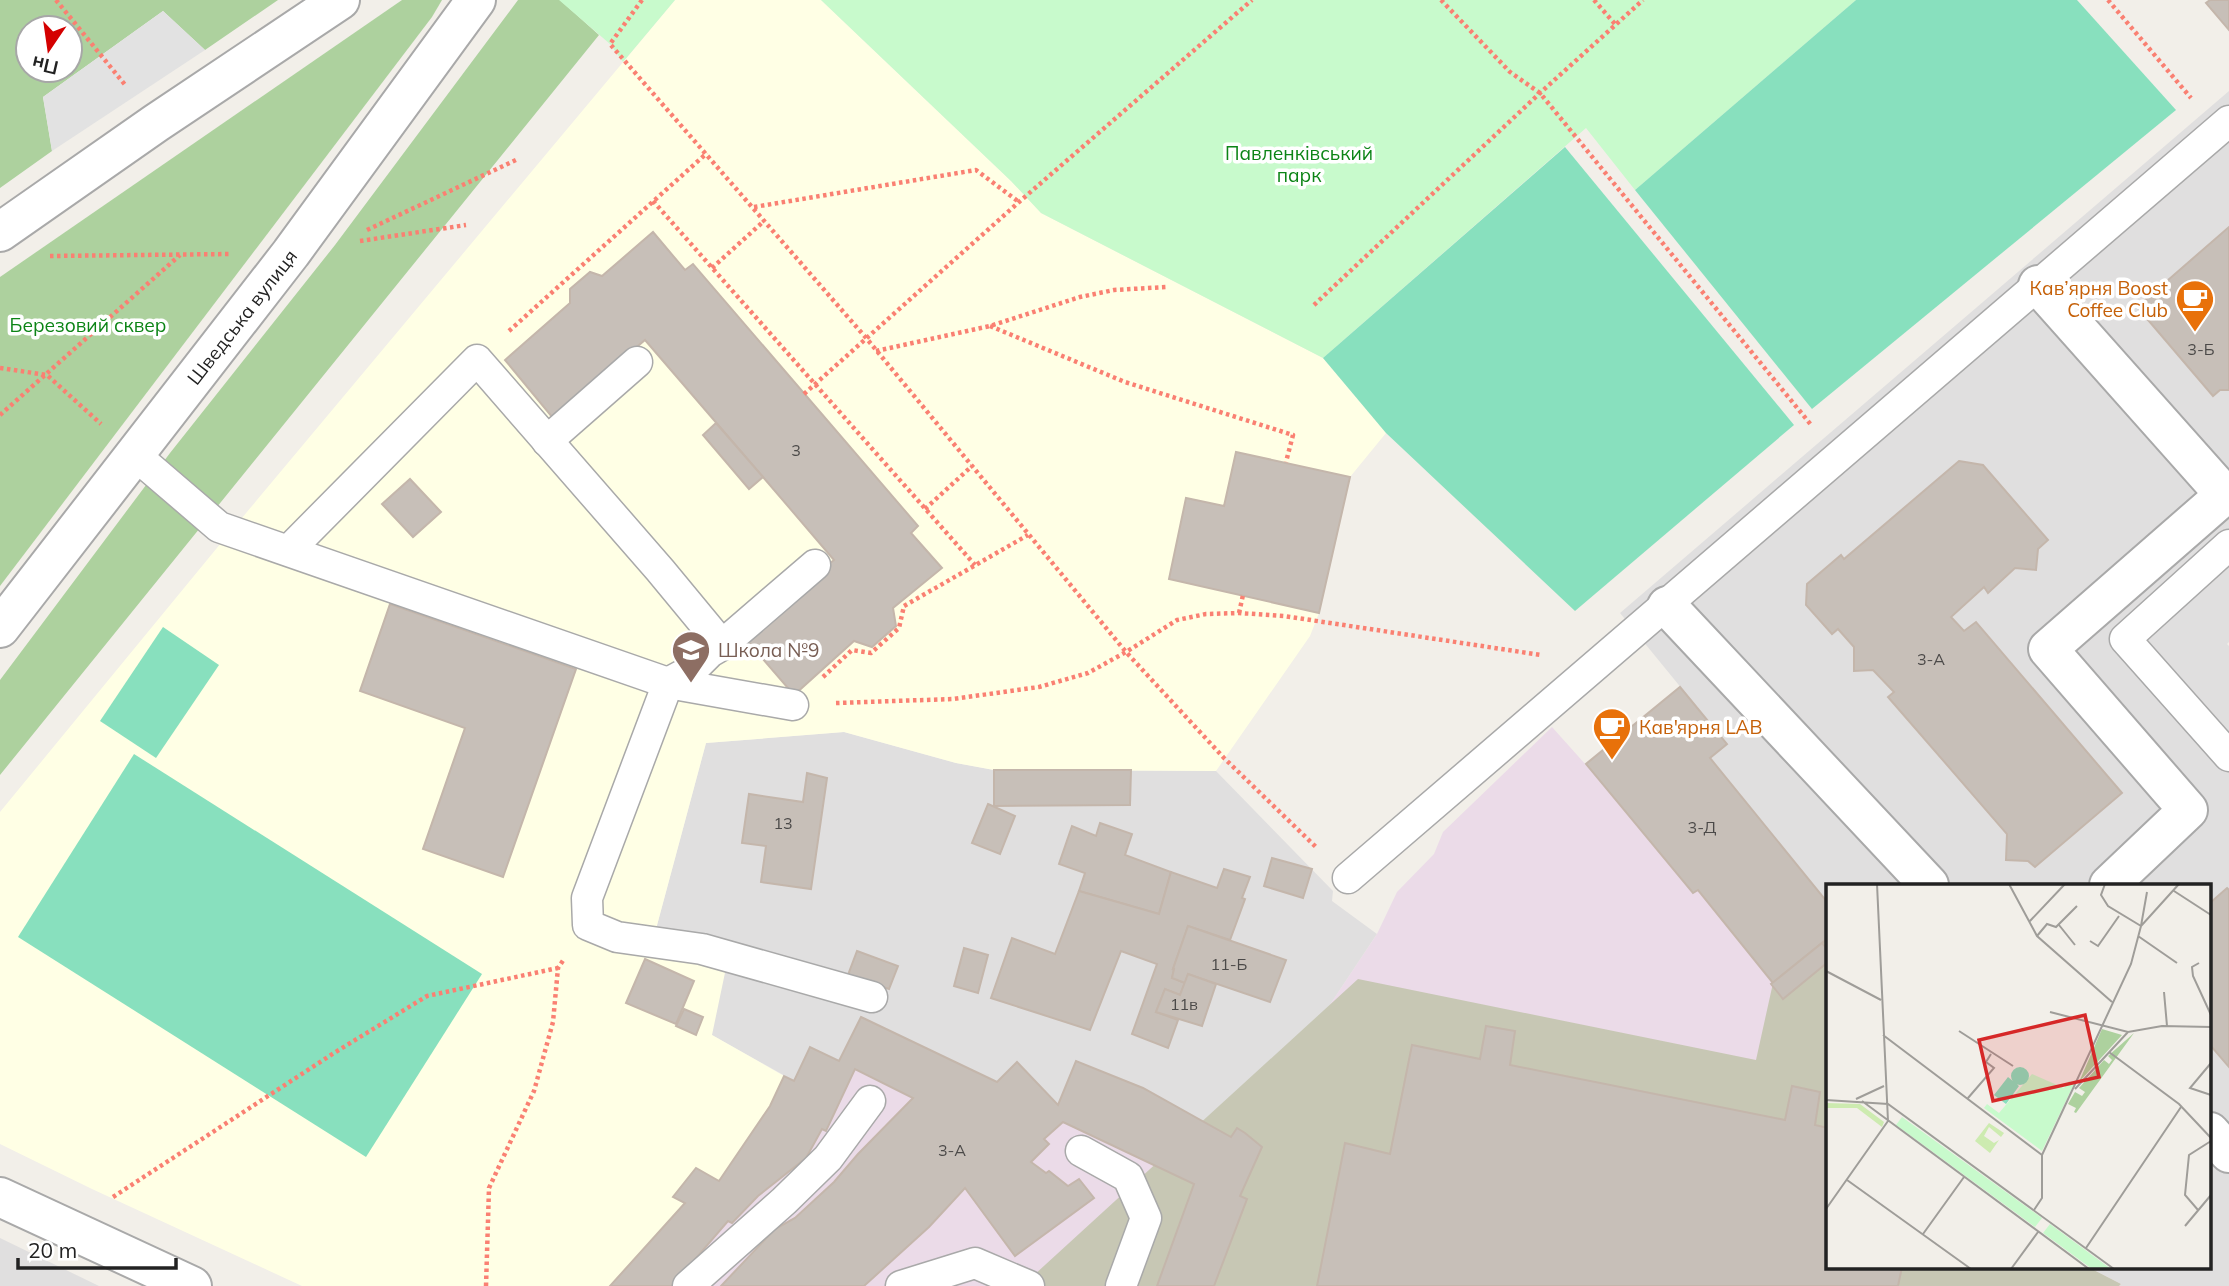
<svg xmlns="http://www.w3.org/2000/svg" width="2229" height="1286" viewBox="0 0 2229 1286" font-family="Mulish,sans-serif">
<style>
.residential{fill:#e0dfdf}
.industrial{fill:#ebdbe8}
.education{fill:#ffffe5}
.construction{fill:#c7c7b4}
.forest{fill:#add19e;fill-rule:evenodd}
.park{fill:#c8facc}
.pitch{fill:#88e0be}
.parking{fill:#e2e2e2}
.building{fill:#c7bfb8;stroke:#c4b6ab;stroke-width:2}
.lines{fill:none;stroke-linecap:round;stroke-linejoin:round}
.service-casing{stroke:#a9a9a9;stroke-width:33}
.minor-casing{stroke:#a9a9a9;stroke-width:42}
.tertiary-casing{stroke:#a9a9a9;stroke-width:42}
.path{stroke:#fa8072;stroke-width:4.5;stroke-dasharray:3.5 3.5;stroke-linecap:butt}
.service{stroke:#fff;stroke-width:30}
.minor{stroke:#fff;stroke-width:38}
.tertiary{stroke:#fff;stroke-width:38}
.labels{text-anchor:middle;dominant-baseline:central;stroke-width:7;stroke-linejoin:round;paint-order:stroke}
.number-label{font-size:16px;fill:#4b4948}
.park-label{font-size:19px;fill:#0c8416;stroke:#fff}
.food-label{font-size:19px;fill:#c56008;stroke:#fff;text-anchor:end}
.street-label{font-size:19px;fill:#222;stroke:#fff}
.education-label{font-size:19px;fill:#785e54;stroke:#fff;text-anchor:start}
.inset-road{fill:none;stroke:#9f9d99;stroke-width:2}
.view{fill:#d62828;fill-opacity:0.15;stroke:#d62828;stroke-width:3.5}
.inset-edge{fill:none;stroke:#222;stroke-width:3.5}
</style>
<rect width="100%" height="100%" fill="#f2efe9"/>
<g class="residential">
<polygon points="2229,91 2229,642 2227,644 2229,646 2229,1286 2119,1286 2121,1284 2088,1267 2210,1267 2210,885 1828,885 1828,903 1710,758 1727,744 1620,613"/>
<polygon points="844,732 956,763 994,770 1216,771 1333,891 1332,901 1377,934 1245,1133 1231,1137 1076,1061 1058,1105 1017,1062 997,1082 861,1017 839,1061 794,1081 712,1035 656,929 706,743"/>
<polygon points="0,1238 99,1286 0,1286"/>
</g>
<polygon class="industrial" points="1552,727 1698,890 1773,983 1828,1267 2088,1267 2121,1284 2119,1286 610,1286 684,1203 673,1197 696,1168 719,1181 784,1076 794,1080 839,1061 861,1017 997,1082 1017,1062 1058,1104 1076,1061 1143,1088 1230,1137 1245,1132 1377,934 1397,892 1434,854 1443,832"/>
<polygon class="education" points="675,0 821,0 1011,181 1041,213 1323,358 1386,433 1350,477 1319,613 1310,636 1216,771 994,770 956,763 844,732 706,743 656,929 731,944 712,1035 784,1076 770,1106 719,1181 696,1168 673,1197 685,1203 610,1286 302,1286 92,1189 0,1144 0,812 221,543"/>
<polygon class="construction" points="1828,938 1828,1267 2088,1267 2121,1284 2119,1286 1022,1286 1358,979 1756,1060 1773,983"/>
<g class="forest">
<path d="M0 0H278L205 50 163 11 43 97 52 151 0 188ZM28 28H70V70H28Z"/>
<polygon points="402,0 442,0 432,17 0,586 0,277"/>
<polygon points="518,0 560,0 599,35 0,775 0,680 170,453 335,245"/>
</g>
<g class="park">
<polygon points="559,0 675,0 623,62 610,44"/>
<polygon points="821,0 1856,0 1635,190 1586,128 1323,358 1041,213 1011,181"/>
</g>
<g class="pitch">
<polygon points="1856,0 2077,0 2176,110 1812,409 1635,190"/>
<polygon points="1565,147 1794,425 1575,611 1386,433 1323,358"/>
<polygon points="163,627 219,665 156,758 100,721"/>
<polygon points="134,754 482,974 366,1157 18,937"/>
</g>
<polygon class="parking" points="163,11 205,50 52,151 43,97"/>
<g class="building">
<polygon points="2210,0 2229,0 2229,30 2206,3"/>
<polygon points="2229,227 2229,390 2220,390 2213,396 2137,307"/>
<polygon points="653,232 685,270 693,264 918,526 911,533 942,568 893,608 896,626 872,647 854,641 794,695 743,636 834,560 763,477 645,340 553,418 505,360 570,303 570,289 590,272 602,276"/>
<polygon points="716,423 763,477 749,489 703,435"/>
<polygon points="1236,452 1350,477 1319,613 1169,579 1186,498 1224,506"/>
<polygon points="1959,461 1983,465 2048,540 2038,549 2036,570 2015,568 1988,593 1984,587 1951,617 1964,631 1976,622 2122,793 2035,867 2028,861 2006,860 2007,834 1888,697 1894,692 1873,670 1854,671 1854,647 1838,629 1832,634 1806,605 1807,584 1841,555 1844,559"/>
<polygon points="410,479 441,512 413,537 382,504"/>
<polygon points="390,604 576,669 503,877 423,849 465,728 360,691"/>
<polygon points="1680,687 1727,744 1710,758 1828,903 1828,938 1773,983 1698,890 1693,893 1586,764"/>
<polygon points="994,770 1131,770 1130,805 994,806"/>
<polygon points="807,773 827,778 811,889 761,882 766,846 742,843 749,794 803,802"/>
<polygon points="988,804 1015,816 1000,854 972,843"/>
<polygon points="1100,823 1132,834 1125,855 1171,872 1159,914 1079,891 1085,873 1059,864 1072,826 1096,836"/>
<polygon points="1272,858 1312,869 1303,898 1264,886"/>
<polygon points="1224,869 1250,877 1242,898 1245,899 1230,940 1188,926 1173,969 1174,969 1172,978 1185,983 1180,995 1165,989 1156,1012 1178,1020 1168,1048 1132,1034 1157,964 1121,951 1090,1030 991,998 1012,938 1055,954 1079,891 1159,914 1171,872 1217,888"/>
<polygon points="2227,888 2229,890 2229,1067 2210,1045 2210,903"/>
<polygon points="1188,926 1286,960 1270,1002 1188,974 1185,983 1172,978 1174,969 1173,969"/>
<polygon points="1822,943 1828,950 1828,962 1783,999 1771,984"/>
<polygon points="964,948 988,955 978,993 954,986"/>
<polygon points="857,951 898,966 889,989 848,975"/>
<polygon points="645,959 694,981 676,1024 626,1003"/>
<polygon points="1188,974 1216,984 1202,1026 1156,1012 1165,989 1180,995"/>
<polygon points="684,1009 703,1017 696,1035 676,1026"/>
<polygon points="861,1017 997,1082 1017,1062 1058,1105 1076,1061 1143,1088 1231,1137 1237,1128 1245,1133 1262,1147 1240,1196 1247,1199 1214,1286 1157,1286 1194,1184 1063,1122 1044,1139 1049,1144 1031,1162 1046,1173 1049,1171 1068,1186 1079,1179 1094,1198 1015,1256 965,1188 929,1227 864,1286 721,1286 775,1229 795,1218 834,1182 858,1154 913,1098 855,1069 826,1131 822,1129 806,1158 758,1196 732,1223 728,1221 672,1286 610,1286 685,1203 673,1197 696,1168 719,1181 770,1106 784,1076 794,1081 810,1047 839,1061"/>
<polygon points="1486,1026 1515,1031 1510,1065 1785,1120 1792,1086 1820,1092 1815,1125 1828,1128 1828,1267 1902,1267 1898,1286 1317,1286 1345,1143 1390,1154 1412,1045 1480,1059"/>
</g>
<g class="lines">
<g class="service-casing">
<g id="service">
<polyline points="547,441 637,362"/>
<polyline points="135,455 219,527 668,683 793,705"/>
<polyline points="2229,545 2125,639 2229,756"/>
<polyline points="289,550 477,360 660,570 722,645"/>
<polyline points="815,565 722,645 710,652 692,670 668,683 587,898 588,925 617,937 702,949 872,997"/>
<polyline points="1348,878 2229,121"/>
<polyline points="1081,1151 1128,1177 1146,1218 1121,1286"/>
<polyline points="688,1286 784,1201 828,1158 870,1101"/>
<polyline points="901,1286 975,1263 1029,1286"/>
</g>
</g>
<g class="minor-casing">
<g id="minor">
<polyline points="0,232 156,123 340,0"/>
<polyline points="2038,285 2225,495"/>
<polyline points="1667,606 1929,885"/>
<polyline points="2109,885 2188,810 2048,649 2229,491"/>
<polyline points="2210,1132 2229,1153"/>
<polyline points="0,1197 192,1286"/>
</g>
</g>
<g class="tertiary-casing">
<polyline id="tertiary" points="0,628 291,253 476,0"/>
</g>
<g class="path">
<polyline points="56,0 126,86"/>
<polyline points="642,0 610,44 867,339 1126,652 1224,758 1317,848"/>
<polyline points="1441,0 1510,72 1540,93 1812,426"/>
<polyline points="1594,0 1615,24"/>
<polyline points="2108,0 2191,98"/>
<polyline points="653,201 975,565"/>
<polyline points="754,207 976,170 1019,202"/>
<polyline points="367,230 518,159"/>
<polyline points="360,241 466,225"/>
<polyline points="50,256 230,254"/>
<polyline points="712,268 764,221"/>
<polyline points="1314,305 1540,93 1643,0"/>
<polyline points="990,326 1125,382 1293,435 1286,462"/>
<polyline points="509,331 707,153"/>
<polyline points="876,351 990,326 1080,297 1114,290 1166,287"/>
<polyline points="0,368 47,375 101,424"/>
<polyline points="804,394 1019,202 1252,0"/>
<polyline points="0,415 180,255"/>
<polyline points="925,509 972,466"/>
<polyline points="1239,613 1243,595"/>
<polyline points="823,677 852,650 871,653 899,628 904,606 1028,535"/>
<polyline points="836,703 953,699 1039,687 1088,673 1126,652 1177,620 1206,614 1239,613 1284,616 1541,655"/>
<polyline points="113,1197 334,1053 427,996 558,968"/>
<polyline points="486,1286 489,1188 534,1091 553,1022 558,968 564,959"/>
</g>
<use href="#service" class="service"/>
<use href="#minor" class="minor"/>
<use href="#tertiary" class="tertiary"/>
</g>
<defs>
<g id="cafe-pin" transform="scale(2.0125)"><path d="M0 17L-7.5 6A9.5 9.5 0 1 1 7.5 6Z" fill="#e8710a" stroke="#fff"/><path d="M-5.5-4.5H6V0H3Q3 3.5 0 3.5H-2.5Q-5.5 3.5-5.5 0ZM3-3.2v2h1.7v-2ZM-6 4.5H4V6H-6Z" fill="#fff"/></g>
<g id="school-pin" transform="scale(2.0125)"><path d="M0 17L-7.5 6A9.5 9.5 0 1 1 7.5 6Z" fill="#8d6e63" stroke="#fff"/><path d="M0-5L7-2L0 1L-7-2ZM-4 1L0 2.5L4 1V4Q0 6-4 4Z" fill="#fff"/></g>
</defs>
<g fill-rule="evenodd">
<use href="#cafe-pin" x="2195" y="299"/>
<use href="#school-pin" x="691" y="650"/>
<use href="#cafe-pin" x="1612" y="727"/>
</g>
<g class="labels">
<g class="number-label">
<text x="2201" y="349">3-Б</text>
<text x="796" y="450">3</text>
<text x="1931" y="659">3-А</text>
<text x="783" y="823">13</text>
<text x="1702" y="827">3-Д</text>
<text x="1229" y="964">11-Б</text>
<text x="1184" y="1004">11в</text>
<text x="952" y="1150">3-А</text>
</g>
<g class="park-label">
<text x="1299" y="153">Павленківський<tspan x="1299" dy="22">парк</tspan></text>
<text x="88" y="325">Березовий сквер</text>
</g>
<g class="food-label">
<text x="2168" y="288">Кав’ярня Boost<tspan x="2168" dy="22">Coffee Club</tspan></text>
<text x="1639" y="727" text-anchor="start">Кав'ярня LAB</text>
</g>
<g class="street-label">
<text transform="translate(242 317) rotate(-52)">Шведська вулиця</text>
</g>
<g class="education-label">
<text x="718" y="650">Школа №9</text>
</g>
</g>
<g transform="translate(1826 884)">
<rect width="385" height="385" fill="#f2efe9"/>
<path d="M0 219 34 220 58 238 56 243 31 224H0ZM163 239 178 249 175 253 163 243 158 252 168 259 173 256 164 269 149 257Z" fill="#cdebb0"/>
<path d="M276 145 296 151 253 198ZM308 149 250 229 248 228 250 224 242 220 249 208 256 212 259 208 253 204 278 176 283 180 286 176 282 172Z" fill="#add19e"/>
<path d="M206 190 238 204 243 197 248 200 216 267 158 224 161 220 173 229ZM76 233 216 334 209 343 70 241ZM224 340 285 385H266L217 349Z" fill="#c8facc"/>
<path d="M185 192a9 9 0 1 1 18 0a9 9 0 1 1-18 0ZM182 193 193 202 180 220 168 211Z" fill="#88e0be"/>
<path class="inset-road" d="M51 0 62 237M183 0 211 52 286 118M279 0 275 11 282 22 315 42 321 8M348 7 385 31M203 38 239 0M233 41 249 61M211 52 221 40 230 43 251 22M312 52 351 79M264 57 272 62 293 32M373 79 366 83 367 92 385 131M0 87 55 116M338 108 341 142M224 128 302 148 336 142 385 143M133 147 187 182M57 151 216 271M283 168 353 220 385 254M385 179 364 204 385 211M249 205 302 148M142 214 168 184 160 178 165 170M30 215 58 202M0 216 62 220 288 385M36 217 263 385M21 296 145 385M0 325 62 237M208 326 216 314V271L305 80 315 42 353 0M372 326 359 311 363 271 385 257M359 342 385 311M97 350 138 293M260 364 355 223M185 385 212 348"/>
<path class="view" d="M259 131 273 193 167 217 153 156Z"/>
<rect width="385" height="385" class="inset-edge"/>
</g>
<g transform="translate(49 49) rotate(193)"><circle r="33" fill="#ffffff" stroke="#a7a7a7" stroke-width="2"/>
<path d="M0-5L12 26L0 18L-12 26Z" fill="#d40000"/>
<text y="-10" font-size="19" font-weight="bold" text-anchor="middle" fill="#222222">Пн</text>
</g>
<path d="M18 1258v10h158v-10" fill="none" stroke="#222222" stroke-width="3.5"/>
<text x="28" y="1258" font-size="21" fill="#222222" stroke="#ffffff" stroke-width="5" paint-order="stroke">20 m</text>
</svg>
